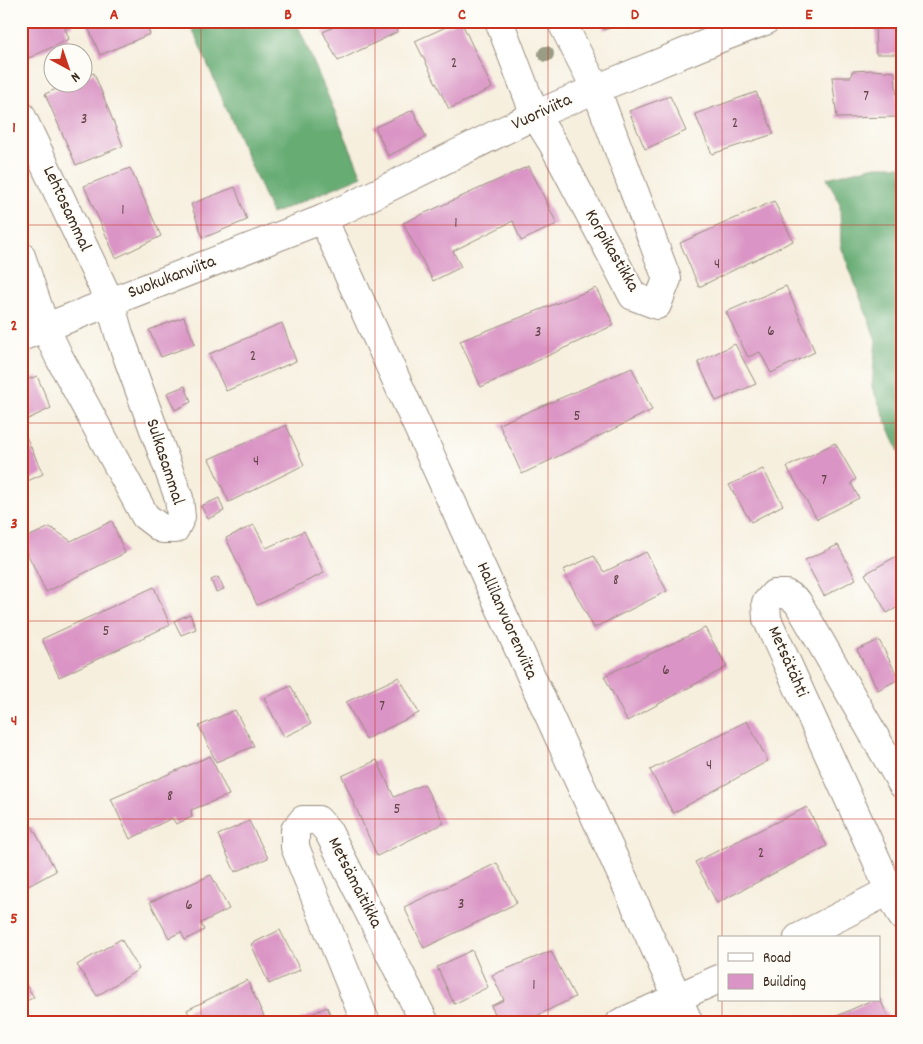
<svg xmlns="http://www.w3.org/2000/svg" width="923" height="1044" viewBox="0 0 923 1044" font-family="Dekko,sans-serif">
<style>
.forest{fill:#66ac73;stroke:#506b48}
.building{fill:#da94c5}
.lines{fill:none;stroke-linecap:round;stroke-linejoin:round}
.minor-casing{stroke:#988c7e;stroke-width:30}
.minor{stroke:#fff;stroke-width:28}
.tree{fill:#9a9c85}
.grid{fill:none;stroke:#c8321e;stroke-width:1;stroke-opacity:0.55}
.labels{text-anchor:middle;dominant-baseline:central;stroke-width:4;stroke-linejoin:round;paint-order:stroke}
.number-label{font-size:15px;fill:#634448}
.street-label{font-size:18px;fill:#3b2a1e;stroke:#fdfcf7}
.neatline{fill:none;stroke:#c8321e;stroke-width:2}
.grid-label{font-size:16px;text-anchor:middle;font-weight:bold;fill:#c8321e}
</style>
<rect width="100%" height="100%" fill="#fdfcf7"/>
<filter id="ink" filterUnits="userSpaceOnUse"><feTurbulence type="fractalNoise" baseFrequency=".02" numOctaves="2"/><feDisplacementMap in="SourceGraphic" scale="10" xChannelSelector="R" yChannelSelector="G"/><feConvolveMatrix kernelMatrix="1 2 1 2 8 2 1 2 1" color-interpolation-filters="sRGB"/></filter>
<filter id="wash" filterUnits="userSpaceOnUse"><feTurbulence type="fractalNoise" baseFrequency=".0096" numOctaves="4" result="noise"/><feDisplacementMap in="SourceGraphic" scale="20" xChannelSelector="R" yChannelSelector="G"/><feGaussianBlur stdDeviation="1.12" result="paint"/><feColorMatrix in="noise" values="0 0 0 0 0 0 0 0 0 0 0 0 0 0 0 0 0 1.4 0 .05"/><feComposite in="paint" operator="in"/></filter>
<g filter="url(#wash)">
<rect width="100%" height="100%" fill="#f6efde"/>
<g class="forest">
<polygon points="189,21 296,21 362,176 272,214"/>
<polygon points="875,166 902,166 902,459 872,387 876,340 841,246 840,204 827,178"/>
</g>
<g id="blocks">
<g class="building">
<polygon points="21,21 71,21 73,26 65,28 69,39 29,58 21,43"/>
<polygon points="88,21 145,21 150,34 100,55 86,22"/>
<polygon points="347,21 392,21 397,32 338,61 323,32"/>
<polygon points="459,21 461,21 492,88 449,109 415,41"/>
<polygon points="600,21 627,21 604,30"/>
<polygon points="875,21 902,23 902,54 876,54"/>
<polygon points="872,70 895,72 898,117 837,118 832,77 851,77 852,71"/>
<polygon points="94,73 123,146 76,165 45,94 72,82 82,82 82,78"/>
<polygon points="756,92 774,134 712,154 695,114"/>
<polygon points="670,96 686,131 645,149 629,111"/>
<polygon points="413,110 426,137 388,156 375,127"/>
<polygon points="529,166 557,224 521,241 513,221 453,251 461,267 433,281 403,223"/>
<polygon points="130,168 161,236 116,258 84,186"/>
<polygon points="235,187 247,220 203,238 191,204"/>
<polygon points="774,201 793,241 699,287 680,243"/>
<polygon points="786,286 815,352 771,373 760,352 748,357 726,312"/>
<polygon points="596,288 614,325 481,387 460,341"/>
<polygon points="184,317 195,344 161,357 149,330"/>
<polygon points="282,323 296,361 226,391 209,354"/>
<polygon points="735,344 756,384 716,401 698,362"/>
<polygon points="632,368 652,410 522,474 499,424"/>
<polygon points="37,376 51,408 24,421 21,416 21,382"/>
<polygon points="185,386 191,402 175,410 167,393"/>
<polygon points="286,425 304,465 229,502 209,459"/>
<polygon points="24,432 43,474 21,484 21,433"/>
<polygon points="835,443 856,479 851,483 859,498 817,519 787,467"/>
<polygon points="763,469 783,505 751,522 729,485"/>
<polygon points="219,498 224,511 208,519 201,506"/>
<polygon points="112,521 125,553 46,592 21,540 50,527 71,541"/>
<polygon points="254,525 266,548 304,531 324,573 257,605 226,538"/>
<polygon points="838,545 856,579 824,596 805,560"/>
<polygon points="646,552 667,591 594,628 563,570 594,556 604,572"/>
<polygon points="902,553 902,605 887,613 865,574"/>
<polygon points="218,577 224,589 216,592 211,580"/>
<polygon points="154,587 170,625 59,677 42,639"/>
<polygon points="190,614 196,629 181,635 174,621"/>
<polygon points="705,628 727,667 627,721 604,676"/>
<polygon points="879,640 899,679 878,690 857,650"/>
<polygon points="399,677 419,713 366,739 346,702"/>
<polygon points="291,686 311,724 284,737 264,698"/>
<polygon points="235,710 254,746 216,762 199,726"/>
<polygon points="747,721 768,761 673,813 650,770"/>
<polygon points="210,756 229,795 191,810 192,817 176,824 172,818 130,839 111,799"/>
<polygon points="377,760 394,797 424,784 444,823 377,856 342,776"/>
<polygon points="807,807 827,846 717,903 695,862"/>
<polygon points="249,821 268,858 235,872 218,835"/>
<polygon points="32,826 56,871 21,890 21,832"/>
<polygon points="497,863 517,903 424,948 404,907"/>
<polygon points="211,875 229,909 201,923 204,930 185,940 181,932 169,938 150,902"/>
<polygon points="280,930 300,970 269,984 251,944"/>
<polygon points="121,939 139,969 97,996 77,965"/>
<polygon points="472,950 488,987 454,1004 437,967"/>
<polygon points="551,951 575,997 522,1023 500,1023 491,1006 504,1000 492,975"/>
<polygon points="21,978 34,997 21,1004"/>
<polygon points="247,980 267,1023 193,1023 187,1010"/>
<polygon points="879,997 891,1023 822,1023 872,1000 879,1000"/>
<polygon points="327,1007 334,1023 300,1023 299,1020"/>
</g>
</g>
</g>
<g filter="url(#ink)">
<use href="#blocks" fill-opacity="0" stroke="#988c7e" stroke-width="1"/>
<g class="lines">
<g class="minor-casing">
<g id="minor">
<polyline points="499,21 535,115 553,144 633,296 657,305 667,279 596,89 561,21"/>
<polyline points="21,115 110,302 119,334 179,498 181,517 175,529 162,529 145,516 59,357 45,327 21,256"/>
<polyline points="323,219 689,1023"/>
<polyline points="21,337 323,219 355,204 535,115 596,89 718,39 765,21"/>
<polyline points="902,784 797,601 786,594 774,594 766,603 767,619 877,861 889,891 902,916"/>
<polyline points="798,938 902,884"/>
<polyline points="366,1023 295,847 295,830 303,820 318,820 328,831 425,1023"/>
<polyline points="620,1023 719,979"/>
</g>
</g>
<use href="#minor" class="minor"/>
</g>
<circle class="tree" cx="546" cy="54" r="8"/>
</g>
<path class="grid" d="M201 21V1023M375 21V1023M548 21V1023M722 21V938M21 225H902M21 423H902M21 621H902M21 819H902M722 1000V1023"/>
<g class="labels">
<g class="number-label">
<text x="454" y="64">2</text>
<text x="866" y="97">7</text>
<text x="84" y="120">3</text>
<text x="735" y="124">2</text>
<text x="123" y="211">1</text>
<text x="456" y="224">1</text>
<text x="717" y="265">4</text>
<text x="771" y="332">6</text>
<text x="538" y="333">3</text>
<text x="253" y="357">2</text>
<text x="577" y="417">5</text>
<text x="256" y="462">4</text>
<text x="824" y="481">7</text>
<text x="616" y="581">8</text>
<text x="106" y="632">5</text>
<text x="666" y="671">6</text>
<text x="382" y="707">7</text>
<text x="709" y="766">4</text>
<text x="170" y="797">8</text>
<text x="397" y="810">5</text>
<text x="761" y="854">2</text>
<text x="461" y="905">3</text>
<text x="189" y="906">6</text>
<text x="534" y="986">1</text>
</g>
<g class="street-label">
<text transform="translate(542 113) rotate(-25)">Vuoriviita</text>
<text transform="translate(66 209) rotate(65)">Lehtosammal</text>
<text transform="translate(611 251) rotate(60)">Korpikastikka</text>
<text transform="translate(172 278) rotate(-21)">Suokukanviita</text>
<text transform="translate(164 462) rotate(72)">Sulkasammal</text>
<text transform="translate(506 621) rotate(66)">Hallilanvuorenviita</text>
<text transform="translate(787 662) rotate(66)">Metsätähti</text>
<text transform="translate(354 883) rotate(63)">Metsämaitikka</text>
</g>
</g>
<rect width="923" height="1044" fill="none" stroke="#fdfcf7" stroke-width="55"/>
<rect x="718" y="936" width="162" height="65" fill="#fdfcf7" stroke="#afa8a0"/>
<rect x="728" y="953" width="25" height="8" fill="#ffffff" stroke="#afa8a0"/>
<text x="763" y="962" font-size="15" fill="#3b2a1e">Road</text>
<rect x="728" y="974" width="25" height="15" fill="#da94c5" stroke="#afa8a0"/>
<text x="763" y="986" font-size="15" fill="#3b2a1e">Building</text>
<g transform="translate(68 68) rotate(140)"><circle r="24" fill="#fdfcf7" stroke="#afa8a0"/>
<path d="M0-4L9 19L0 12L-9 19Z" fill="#c8321e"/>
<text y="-8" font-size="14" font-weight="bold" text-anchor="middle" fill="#3b2a1e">N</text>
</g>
<rect x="28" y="28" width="868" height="988" class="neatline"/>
<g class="grid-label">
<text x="114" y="19">A</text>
<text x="288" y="19">B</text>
<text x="462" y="19">C</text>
<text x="635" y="19">D</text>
<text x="809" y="19">E</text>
<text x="14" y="132">1</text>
<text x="14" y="330">2</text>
<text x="14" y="528">3</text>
<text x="14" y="725">4</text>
<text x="14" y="923">5</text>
</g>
</svg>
